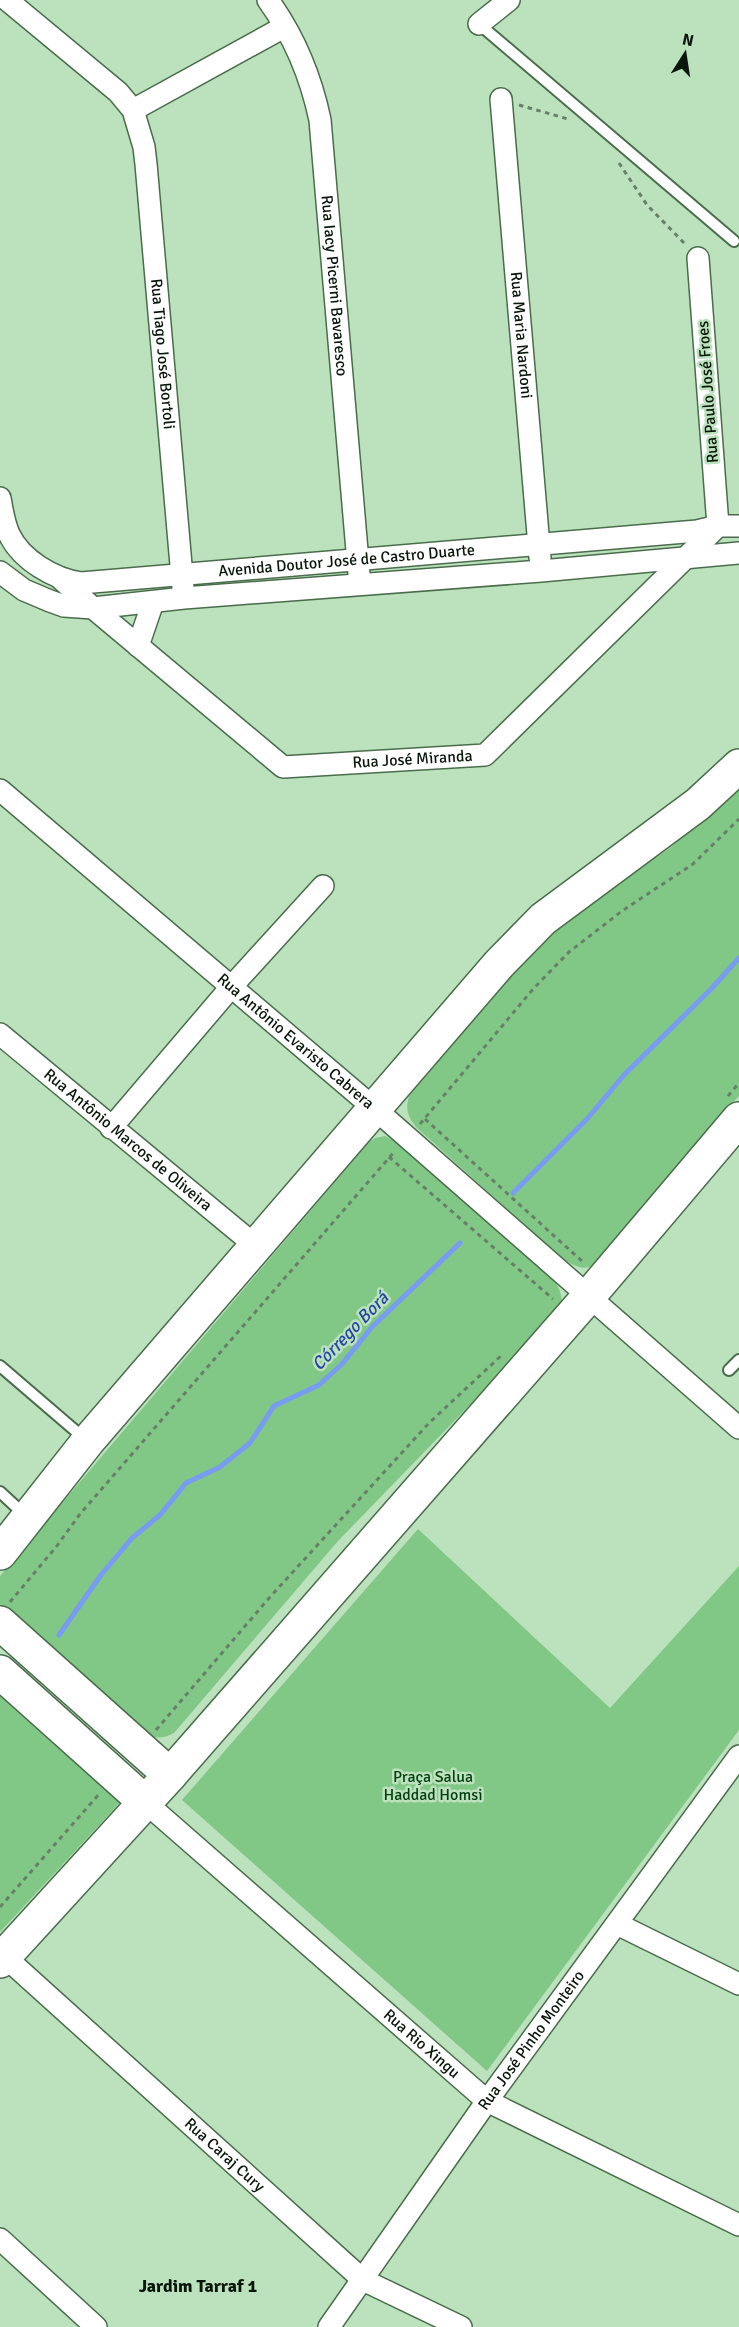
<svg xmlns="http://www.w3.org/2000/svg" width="739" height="2327" viewBox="0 0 739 2327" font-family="Signika,sans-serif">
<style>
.green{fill:#81c785}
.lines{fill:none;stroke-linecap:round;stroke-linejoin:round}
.stream{stroke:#789cf1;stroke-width:5}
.service-casing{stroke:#4a6c4c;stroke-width:14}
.minor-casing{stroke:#4a6c4c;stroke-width:24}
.primary-casing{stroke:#4a6c4c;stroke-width:36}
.path{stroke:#678068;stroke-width:3;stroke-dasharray:4.5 4.5;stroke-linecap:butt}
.service{stroke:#fff;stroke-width:10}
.minor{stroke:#fff;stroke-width:21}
.primary{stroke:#fff;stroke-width:33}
.labels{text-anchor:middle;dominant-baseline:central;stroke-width:5;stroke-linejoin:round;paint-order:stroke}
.street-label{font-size:16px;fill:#09160a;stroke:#bce1bd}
.park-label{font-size:16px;fill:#023f0e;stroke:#bce1bd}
.water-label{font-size:18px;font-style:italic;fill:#2445a6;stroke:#bce1bd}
.neighbourhood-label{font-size:18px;font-weight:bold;fill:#09160a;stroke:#bce1bd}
</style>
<rect width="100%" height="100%" fill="#bce1bd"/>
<g class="green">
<path d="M739 790V1096L699 1140 610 1253C590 1269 587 1273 564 1260L417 1128C408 1117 405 1110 409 1096L550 929 670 848 729 795Z"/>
<path d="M385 1136 401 1144 553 1279C561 1290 565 1300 558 1314L338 1541 174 1733C161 1740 152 1738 139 1732L0 1606V1576L368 1143 375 1138Z"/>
<polygon points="418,1529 610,1708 739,1566 739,1730 487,2071 182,1800"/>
<polygon points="0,1679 120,1796 119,1803 114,1809 0,1932"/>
</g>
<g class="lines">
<g class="stream">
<polyline points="513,1193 587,1119 624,1075 712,988 739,958"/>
<polyline points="59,1635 101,1575 132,1538 160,1515 186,1483 220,1467 250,1443 274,1406 319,1385 342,1364 372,1327 460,1243"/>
</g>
<g class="service-casing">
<g id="service">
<polyline points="479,24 734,241"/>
<polyline points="0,1366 85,1439"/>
<polyline points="729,1370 739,1360"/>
<polyline points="0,1492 26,1516"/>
</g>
</g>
<g class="minor-casing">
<g id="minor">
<path id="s1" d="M7 0 118 92 133 110 144 147 146 164 183 588"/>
<path id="s2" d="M268 0C294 36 311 77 320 120L359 574"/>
<polyline points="479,24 509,0"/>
<path id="s3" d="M501 99 540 558"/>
<polyline points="133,110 284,27"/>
<path id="s4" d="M0 498C2 510 4 523 9 534 21 560 54 579 81 583L697 531 718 526H739"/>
<polyline points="0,572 24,590 50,601 64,606 93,608 184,598 541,571 739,553"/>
<path id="s5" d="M60 578 93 608 283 767 485 755 718 526 698 258"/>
<polyline points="138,646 153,602"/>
<path id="s6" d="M0 790 375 1109 739 1428"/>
<path id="s7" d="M0 1034 257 1247"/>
<polyline points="111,1128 232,986 323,886"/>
<path id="s8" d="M146 1803 487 2101 739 2225"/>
<polyline points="617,1924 739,1984"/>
<path id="s9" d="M4 1956 363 2280 461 2327"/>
<polyline points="0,2239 96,2327"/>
<path id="s10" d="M329 2327 487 2101 739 1756"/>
</g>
</g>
<g class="primary-casing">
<g id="primary">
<polyline points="0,1553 88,1441 499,964 543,919 698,804 739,766"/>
<polyline points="0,1623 170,1775"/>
<polyline points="0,1672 146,1803"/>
<polyline points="0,1961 170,1775 589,1296 739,1119"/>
</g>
</g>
<g class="path">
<polyline points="519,105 568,119"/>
<polyline points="619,163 647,205 687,246"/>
<polyline points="728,1096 739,1083"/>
<polyline points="425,1119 584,1263"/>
<polyline points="420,1124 534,988 569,952 622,911 693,864 739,819"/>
<polyline points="389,1157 553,1299"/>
<polyline points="10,1602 56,1547 80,1514 395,1151"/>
<polyline points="156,1730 270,1597 429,1423 503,1354"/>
<polyline points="0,1907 100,1793"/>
</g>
<use href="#service" class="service"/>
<use href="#minor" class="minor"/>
<use href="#primary" class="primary"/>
</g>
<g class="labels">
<g class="street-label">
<text stroke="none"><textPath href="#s2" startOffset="298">Rua Iacy Picerni Bavaresco</textPath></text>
<text stroke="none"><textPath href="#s3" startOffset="237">Rua Maria Nardoni</textPath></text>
<text stroke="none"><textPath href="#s1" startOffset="414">Rua Tiago José Bortoli</textPath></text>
<text transform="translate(708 392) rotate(-94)">Rua Paulo José Froes</text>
<text stroke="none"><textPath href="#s4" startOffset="394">Avenida Doutor José de Castro Duarte</textPath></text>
<text stroke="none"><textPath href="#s5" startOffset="422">Rua José Miranda</textPath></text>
<text stroke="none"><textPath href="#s6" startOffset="388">Rua Antônio Evaristo Cabrera</textPath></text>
<text stroke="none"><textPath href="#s7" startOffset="166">Rua Antônio Marcos de Oliveira</textPath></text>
<text stroke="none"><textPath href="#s10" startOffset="351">Rua José Pinho Monteiro</textPath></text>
<text stroke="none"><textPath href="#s8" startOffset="366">Rua Rio Xingu</textPath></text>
<text stroke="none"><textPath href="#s9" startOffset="297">Rua Caraj Cury</textPath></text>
</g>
<g class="park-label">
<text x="433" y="1777">Praça Salua<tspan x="433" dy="18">Haddad Homsi</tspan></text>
</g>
<g class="water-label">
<text transform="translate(350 1331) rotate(-46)">Córrego Borá</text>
</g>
<g class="neighbourhood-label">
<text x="198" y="2286">Jardim Tarraf 1</text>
</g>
</g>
<g transform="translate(685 54) rotate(12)" stroke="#bce1bd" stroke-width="4.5" paint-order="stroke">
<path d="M0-4.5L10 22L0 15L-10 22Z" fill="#09160a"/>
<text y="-9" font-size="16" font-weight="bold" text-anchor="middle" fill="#09160a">N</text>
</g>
</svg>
